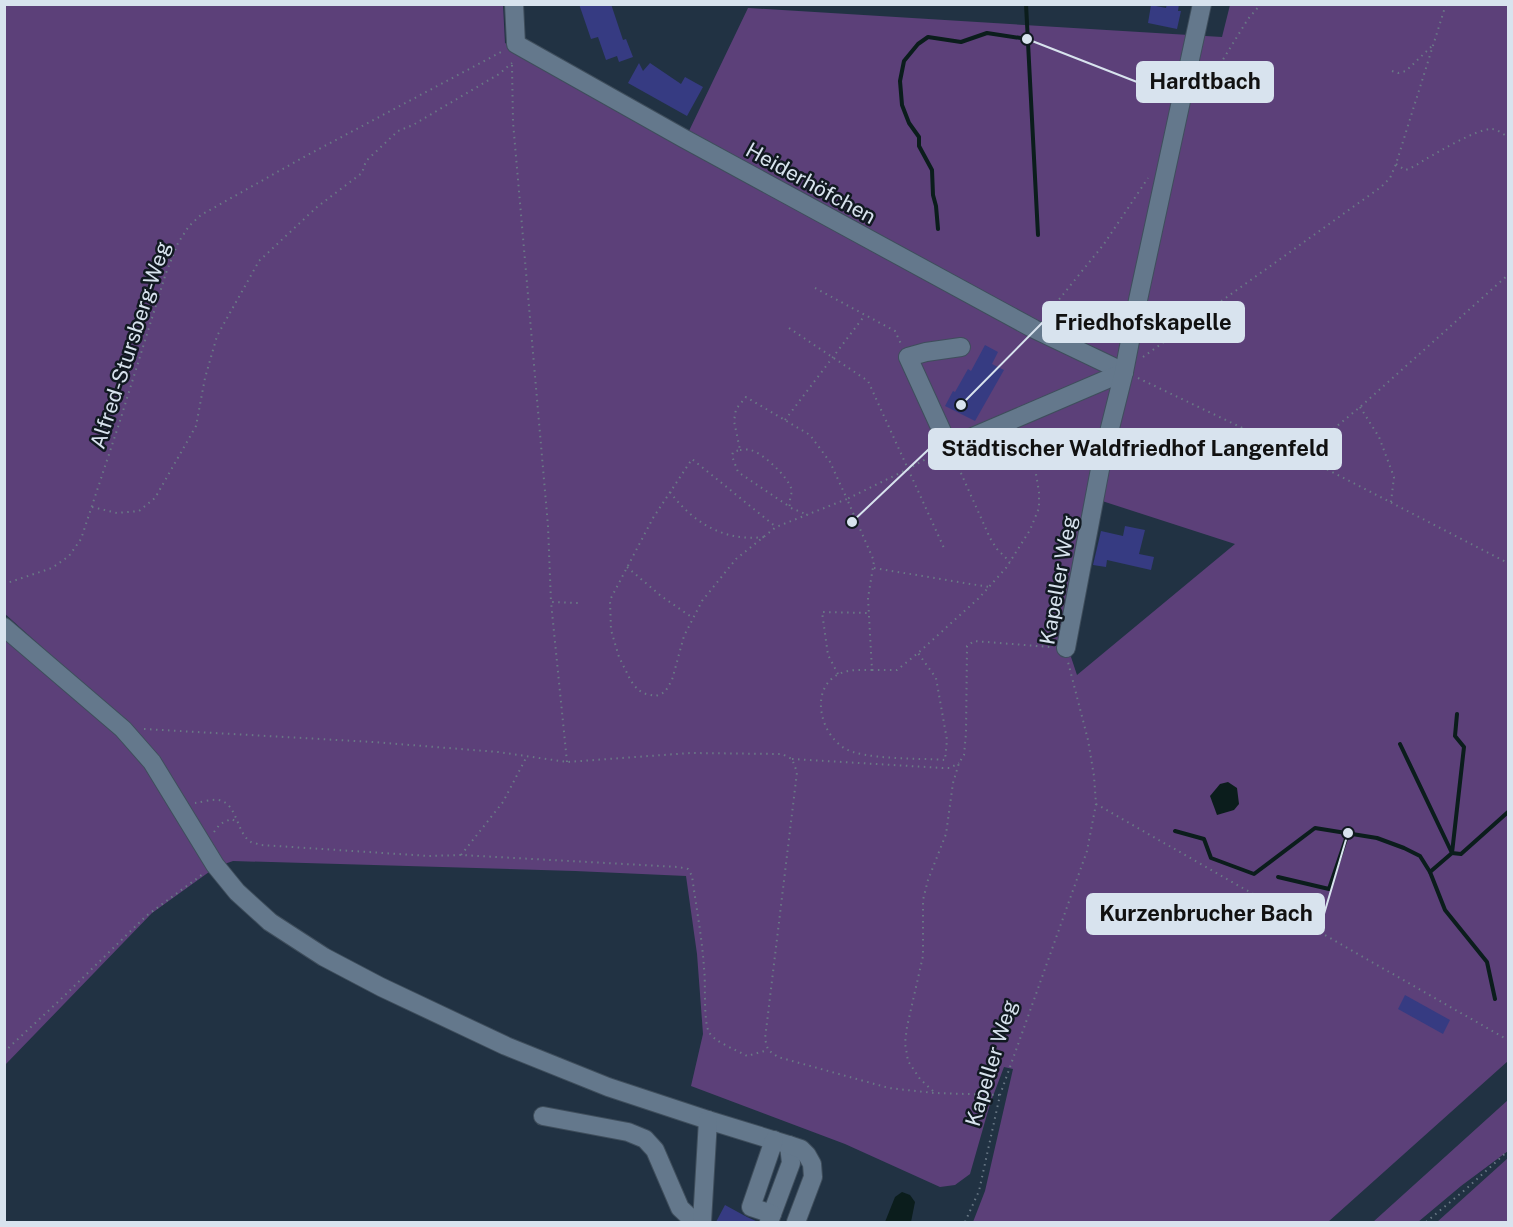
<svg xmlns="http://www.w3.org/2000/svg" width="1513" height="1227" viewBox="0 0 1513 1227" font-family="'Public Sans',sans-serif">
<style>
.green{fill:#5c4079;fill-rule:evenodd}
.water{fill:#0b1d1c}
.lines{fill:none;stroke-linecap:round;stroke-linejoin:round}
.stream{stroke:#0b1d1c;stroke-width:4}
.building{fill:#363b82}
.minor-casing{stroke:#3f4e5c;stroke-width:20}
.path{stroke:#697886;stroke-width:2;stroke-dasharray:1.5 4.5;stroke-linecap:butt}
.minor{stroke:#64788c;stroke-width:18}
.labels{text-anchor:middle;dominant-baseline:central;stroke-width:5;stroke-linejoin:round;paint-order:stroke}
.street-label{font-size:21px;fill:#d8e3ee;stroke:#111921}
.leader{fill:none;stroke:#d8e3ee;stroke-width:2}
.callout-dot{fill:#d8e3ee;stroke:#111921;stroke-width:2}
.callout{fill:#d8e3ee;stroke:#d8e3ee;stroke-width:2}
.callout-label{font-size:22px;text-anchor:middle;font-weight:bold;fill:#111}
</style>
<rect width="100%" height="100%" fill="#213243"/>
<g class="green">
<path d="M5 5H503L505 43 688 133 748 8 1222 37 1230 5H1508V1061L1328 1222H973L985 1191 1013 1069 1004 1067 990 1104 970 1174 955 1185 940 1187 845 1144 691 1086 703 1034 697 954 686 876 575 871 233 861 216 867 152 913 5 1065 4 636 35 664 44 649 4 613ZM1099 500 1235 544 1077 675 1071 657Z"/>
<polygon points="1508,1100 1508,1151 1461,1186 1418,1222 1373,1222"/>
<polygon points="1508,1158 1508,1222 1437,1222"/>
</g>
<g class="water">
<polygon points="1228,782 1237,788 1239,804 1234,810 1217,815 1210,796 1220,784"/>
<polygon points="902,1192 910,1195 915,1202 911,1222 885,1222 895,1197"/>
</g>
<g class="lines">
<g class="stream">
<polyline points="1026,4 1038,235"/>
<polyline points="938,229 936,206 933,195 932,170 919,146 919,137 909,123 902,105 900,81 904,61 918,44 928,37 961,42 987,33 1027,39"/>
<polyline points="1400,744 1452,853 1461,854 1508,812"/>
<polyline points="1175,831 1204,839 1211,858 1254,874 1315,828 1377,838 1404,848 1420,856 1430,872 1445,910 1487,962 1495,999"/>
<polyline points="1430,872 1452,853 1464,747 1455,736 1457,714"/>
<polyline points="1278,877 1329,889 1348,833"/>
</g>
</g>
<g class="building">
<polygon points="579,4 611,4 623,40 626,39 633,57 619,62 617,56 606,60 598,37 591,39"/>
<polygon points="1167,4 1179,4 1178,11 1181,11 1177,29 1148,23 1151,5 1166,8"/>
<polygon points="639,63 643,71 650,63 681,84 685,77 703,87 687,116 628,83"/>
<polygon points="985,345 998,352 992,364 1004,370 975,421 945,406 953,391 955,392 968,369 971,371"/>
<polygon points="1125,526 1145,530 1139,554 1154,557 1151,570 1107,560 1106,567 1093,565 1101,531 1123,536"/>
<polygon points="1405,995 1450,1020 1443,1034 1398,1009"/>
<polygon points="725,1205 747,1217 758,1222 716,1222"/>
</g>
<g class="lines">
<g class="minor-casing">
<g id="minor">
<polyline points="514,4 516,44 683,138 1034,329 1124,372"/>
<polyline points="961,347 926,352 908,357 949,447 1124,372"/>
<polyline points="4,627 123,729 152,762 215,865 237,892 270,922 324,957 381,987 506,1046 608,1087 708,1120 789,1145 791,1163 769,1222"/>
<polyline points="1066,648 1101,464 1124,372 1138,300 1202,4"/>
<polyline points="543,1116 628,1132 645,1139 655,1150 680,1208 695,1222"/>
<polyline points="789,1145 801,1149 807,1155 812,1164 813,1177 796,1222"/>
<polyline points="772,1214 751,1207 774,1140"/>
<polyline points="702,1222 708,1120"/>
</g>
</g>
<g class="path">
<polyline points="512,65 513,122 548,526 551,602"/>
<polyline points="1392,71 1398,73 1406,71 1433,45"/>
<polyline points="1198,100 1248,19 1261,4"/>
<path d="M1396 164 1405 170C1413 168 1419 163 1426 159 1440 151 1477 129 1491 129 1497 129 1503 134 1508 137"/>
<polyline points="815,288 895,331 901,344"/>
<polyline points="1044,318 1104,244 1148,178"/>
<polyline points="789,328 868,381 944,548"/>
<polyline points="1143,357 1381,187 1390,178 1396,164 1446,4"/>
<polyline points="1138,378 1301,456 1508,563"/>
<polyline points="1360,407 1379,437 1394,477 1391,502"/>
<polyline points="785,420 865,315"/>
<path d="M740 450C743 450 747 449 750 450 762 452 787 476 791 488 793 495 788 500 790 507L738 472 732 456 733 452 740 450 734 421 736 409 746 397 810 435 830 462 847 499 776 527 736 559 702 601 684 636 672 680 665 692 656 696 646 694 638 690 631 681 619 657 611 630 610 600 653 518 692 459 776 527"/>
<polyline points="935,454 908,469 847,499 874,561 868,598 872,670 897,670 918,653 979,598 1006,568 1030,530 1039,508 1039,492 1032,450 1033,428"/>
<polyline points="1301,456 1360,407 1508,275"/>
<polyline points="956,462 990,538 997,549 1010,562"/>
<path d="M670 492C693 523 725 542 764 537"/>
<polyline points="92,507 117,513 139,511 155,498 196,426 205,378 217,336 259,261 317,207 362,173 366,161 398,131 413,125 499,74 512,63"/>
<polyline points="791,508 808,515"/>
<polyline points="627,567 661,596 693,618"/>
<polyline points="874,568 989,587"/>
<polyline points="4,584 52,568 69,556 81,539 119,424 166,273 178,243 189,226 201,215 304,157 503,51"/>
<path d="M872 670C861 670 849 669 839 674 810 688 819 732 844 748 863 760 920 758 945 760L947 740 936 678 918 653"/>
<polyline points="838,674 828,655 822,612 867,613"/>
<polyline points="144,729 373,742 498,752 567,762 690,753 782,754 792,759 797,772 765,1039 768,1050 778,1057 889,1088 934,1093 1000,1095"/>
<polyline points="792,759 943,768 950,768 959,763"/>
<polyline points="567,762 551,602 578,603"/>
<path d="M195 803C202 802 212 799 219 800 238 804 236 833 251 842 253 843 259 844 261 845L429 856 461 855 678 867 688 869 692 876C696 906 702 937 704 968 706 982 703 1021 709 1032 714 1042 737 1050 747 1056L768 1050"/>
<polyline points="1096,804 1508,1040"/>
<polyline points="214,832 220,824 231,819 238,822"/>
<polyline points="461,855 503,802 526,758"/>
<polyline points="4,1052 60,1000 146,916 203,874"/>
<polyline points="933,1091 920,1079 908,1061 905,1043 907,1027 923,956 923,900 928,880 946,834 953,783 959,763 964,755 966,733 967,646 974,641 1050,647"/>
<polyline points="965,1222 979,1191 1000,1095 1087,851 1096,804 1094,776 1088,740 1068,662"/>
<polyline points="1426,1222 1466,1189 1508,1151"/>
</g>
<use href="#minor" class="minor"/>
</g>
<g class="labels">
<g class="street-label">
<text transform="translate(811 183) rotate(29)">Heiderhöfchen</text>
<text transform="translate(130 345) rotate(-72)">Alfred-Stursberg-Weg</text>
<text transform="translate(1058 580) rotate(-80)">Kapeller Weg</text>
<text transform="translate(991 1063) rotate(-73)">Kapeller Weg</text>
</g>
</g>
<path class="leader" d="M1027 39L1137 82M961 405L1043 322M852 522L929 449M1348 833L1324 914"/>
<g class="callout-dot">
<circle cx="1027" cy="39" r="6"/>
<circle cx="961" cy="405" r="6"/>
<circle cx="852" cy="522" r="6"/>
<circle cx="1348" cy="833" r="6"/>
</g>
<g class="callout">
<rect x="1137" y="62" width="136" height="40" rx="6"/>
<rect x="1043" y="302" width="201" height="40" rx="6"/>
<rect x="929" y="429" width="412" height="40" rx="6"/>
<rect x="1087" y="894" width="237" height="40" rx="6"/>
</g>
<g class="callout-label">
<text x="1205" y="89">Hardtbach</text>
<text x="1143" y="330">Friedhofskapelle</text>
<text x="1135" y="456">Städtischer Waldfriedhof Langenfeld</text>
<text x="1206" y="921">Kurzenbrucher Bach</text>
</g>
<rect width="1513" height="1227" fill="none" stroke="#d8e3ee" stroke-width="12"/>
</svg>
